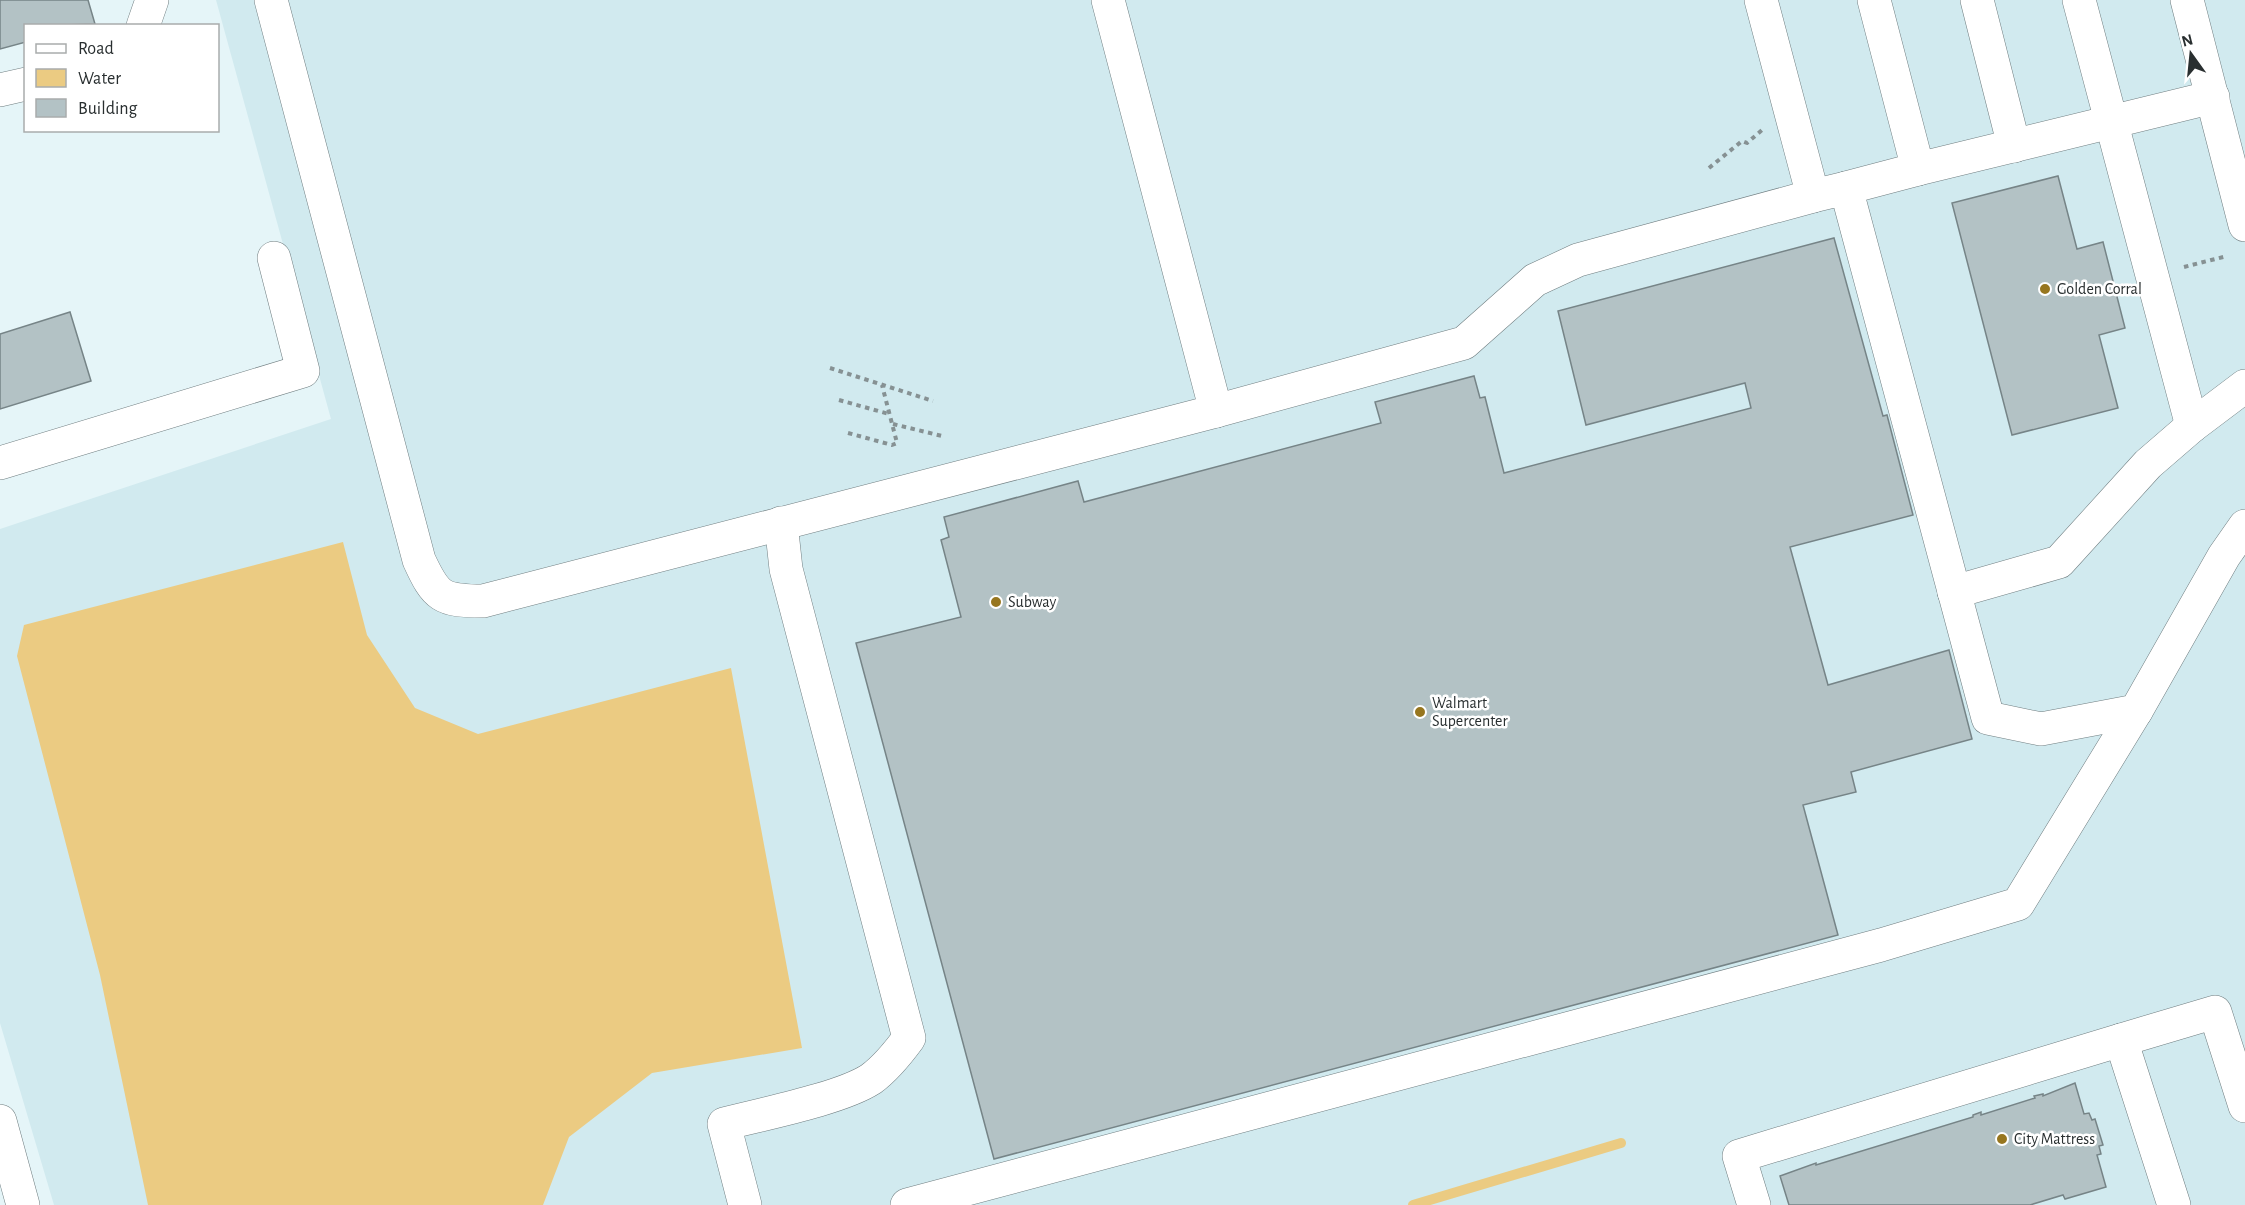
<svg xmlns="http://www.w3.org/2000/svg" width="2245" height="1205" viewBox="0 0 2245 1205" font-family="'Alegreya Sans',sans-serif">
<style>
.built{fill:#d1eaef}
.water{fill:#ebcb82}
.lines{fill:none;stroke-linecap:round;stroke-linejoin:round}
.stream{stroke:#ebcb82;stroke-width:10}
.building{fill:#b3c2c5;stroke:#768487;stroke-width:1.5}
.minor-casing{stroke:#707e81;stroke-width:34}
.path{stroke:#869193;stroke-width:4;stroke-dasharray:4.5 4.5;stroke-linecap:butt}
.minor{stroke:#fff;stroke-width:33}
.poi-dot{fill:#97761f;stroke:#fff;stroke-width:2}
.labels{text-anchor:middle;dominant-baseline:central;stroke-width:5;stroke-linejoin:round;paint-order:stroke}
.poi-label{font-size:16px;fill:#292f30;stroke:#fff;text-anchor:start}
</style>
<rect width="100%" height="100%" fill="#e5f5f8"/>
<polygon class="built" points="216,0 2245,0 2245,1205 54,1205 0,1023 0,529 331,419"/>
<polygon class="water" points="343,542 367,635 415,708 478,734 731,668 802,1048 652,1073 569,1137 543,1205 148,1205 100,975 17,656 24,625"/>
<g class="lines">
<polyline class="stream" points="1413,1205 1621,1143"/>
</g>
<g class="building">
<polygon points="0,0 88,0 95,24 26,26 26,42 0,49"/>
<polygon points="2058,176 2077,249 2103,242 2125,328 2099,335 2118,408 2012,435 1952,203"/>
<polygon points="1834,238 1883,416 1887,415 1913,515 1790,547 1828,685 1949,650 1972,739 1851,772 1856,792 1803,805 1838,935 994,1159 856,643 961,617 941,540 949,537 944,517 1078,481 1084,502 1381,423 1375,402 1474,376 1480,398 1485,397 1504,473 1751,408 1745,383 1586,425 1558,311"/>
<polygon points="70,312 91,381 0,409 0,334"/>
<polygon points="2075,1083 2084,1114 2089,1113 2092,1120 2095,1119 2103,1145 2099,1146 2101,1154 2097,1155 2106,1187 2065,1199 2063,1195 2030,1205 1789,1205 1780,1176 1816,1163 1816,1165 1973,1117 1973,1115 1981,1112 1981,1115 2035,1098 2034,1096 2043,1094 2043,1096"/>
</g>
<g class="lines">
<g class="minor-casing">
<g id="minor">
<path d="M271 0 419 560C436 597 441 601 483 601L1216 411 1464 343 1535 280 1578 260 1813 196 1761 0"/>
<polyline points="1108,0 1216,411"/>
<polyline points="1977,0 2014,146"/>
<polyline points="2079,0 2192,426"/>
<polyline points="2187,0 2245,225"/>
<polyline points="143,26 152,0"/>
<polyline points="0,90 26,84"/>
<polyline points="1918,169 2213,97"/>
<polyline points="1846,188 1918,169 1874,0"/>
<polyline points="1813,196 1846,188 1988,718 2041,729 2136,711 2224,556 2245,526"/>
<polyline points="0,463 303,371 274,258"/>
<polyline points="1954,592 2059,562 2148,464 2192,426 2245,386"/>
<polyline points="2121,1040 2215,1012 2245,1106"/>
<polyline points="0,1121 23,1205"/>
<path d="M745 1205 724 1124C762 1114 840 1099 871 1079 886 1068 898 1053 909 1038L786 569 781 523"/>
<polyline points="907,1205 1881,945 2018,904 2136,711"/>
<polyline points="1754,1205 1739,1156 2121,1040 2174,1205"/>
</g>
</g>
<g class="path">
<polyline points="1709,168 1742,141 1747,143 1762,130"/>
<polyline points="2184,267 2227,256"/>
<polyline points="830,368 933,401"/>
<polyline points="839,400 889,414"/>
<polyline points="893,424 942,436"/>
<polyline points="848,433 892,445 897,443 882,385"/>
</g>
<use href="#minor" class="minor"/>
</g>
<g class="poi-dot">
<circle cx="2045" cy="289" r="6"/>
<circle cx="996" cy="602" r="6"/>
<circle cx="1420" cy="712" r="6"/>
<circle cx="2002" cy="1139" r="6"/>
</g>
<g class="labels">
<g class="poi-label">
<text x="2057" y="289">Golden Corral</text>
<text x="1008" y="602">Subway</text>
<text x="1432" y="703">Walmart<tspan x="1432" dy="18">Supercenter</tspan></text>
<text x="2014" y="1139">City Mattress</text>
</g>
</g>
<rect x="24" y="24" width="195" height="108" fill="#ffffff" stroke="#a9acac" stroke-width="1.5"/>
<rect x="36" y="44" width="30" height="9" fill="#ffffff" stroke="#a9acac" stroke-width="1.5"/>
<text x="78" y="54" font-size="18" fill="#292f30">Road</text>
<rect x="36" y="69" width="30" height="18" fill="#ebcb82" stroke="#a9acac" stroke-width="1.5"/>
<text x="78" y="84" font-size="18" fill="#292f30">Water</text>
<rect x="36" y="99" width="30" height="18" fill="#b3c2c5" stroke="#a9acac" stroke-width="1.5"/>
<text x="78" y="114" font-size="18" fill="#292f30">Building</text>
<g transform="translate(2191 54) rotate(345)" stroke="#ffffff" stroke-width="4.5" paint-order="stroke">
<path d="M0-4.5L10 22L0 15L-10 22Z" fill="#292f30"/>
<text y="-9" font-size="16" font-weight="bold" text-anchor="middle" fill="#292f30">N</text>
</g>
</svg>
